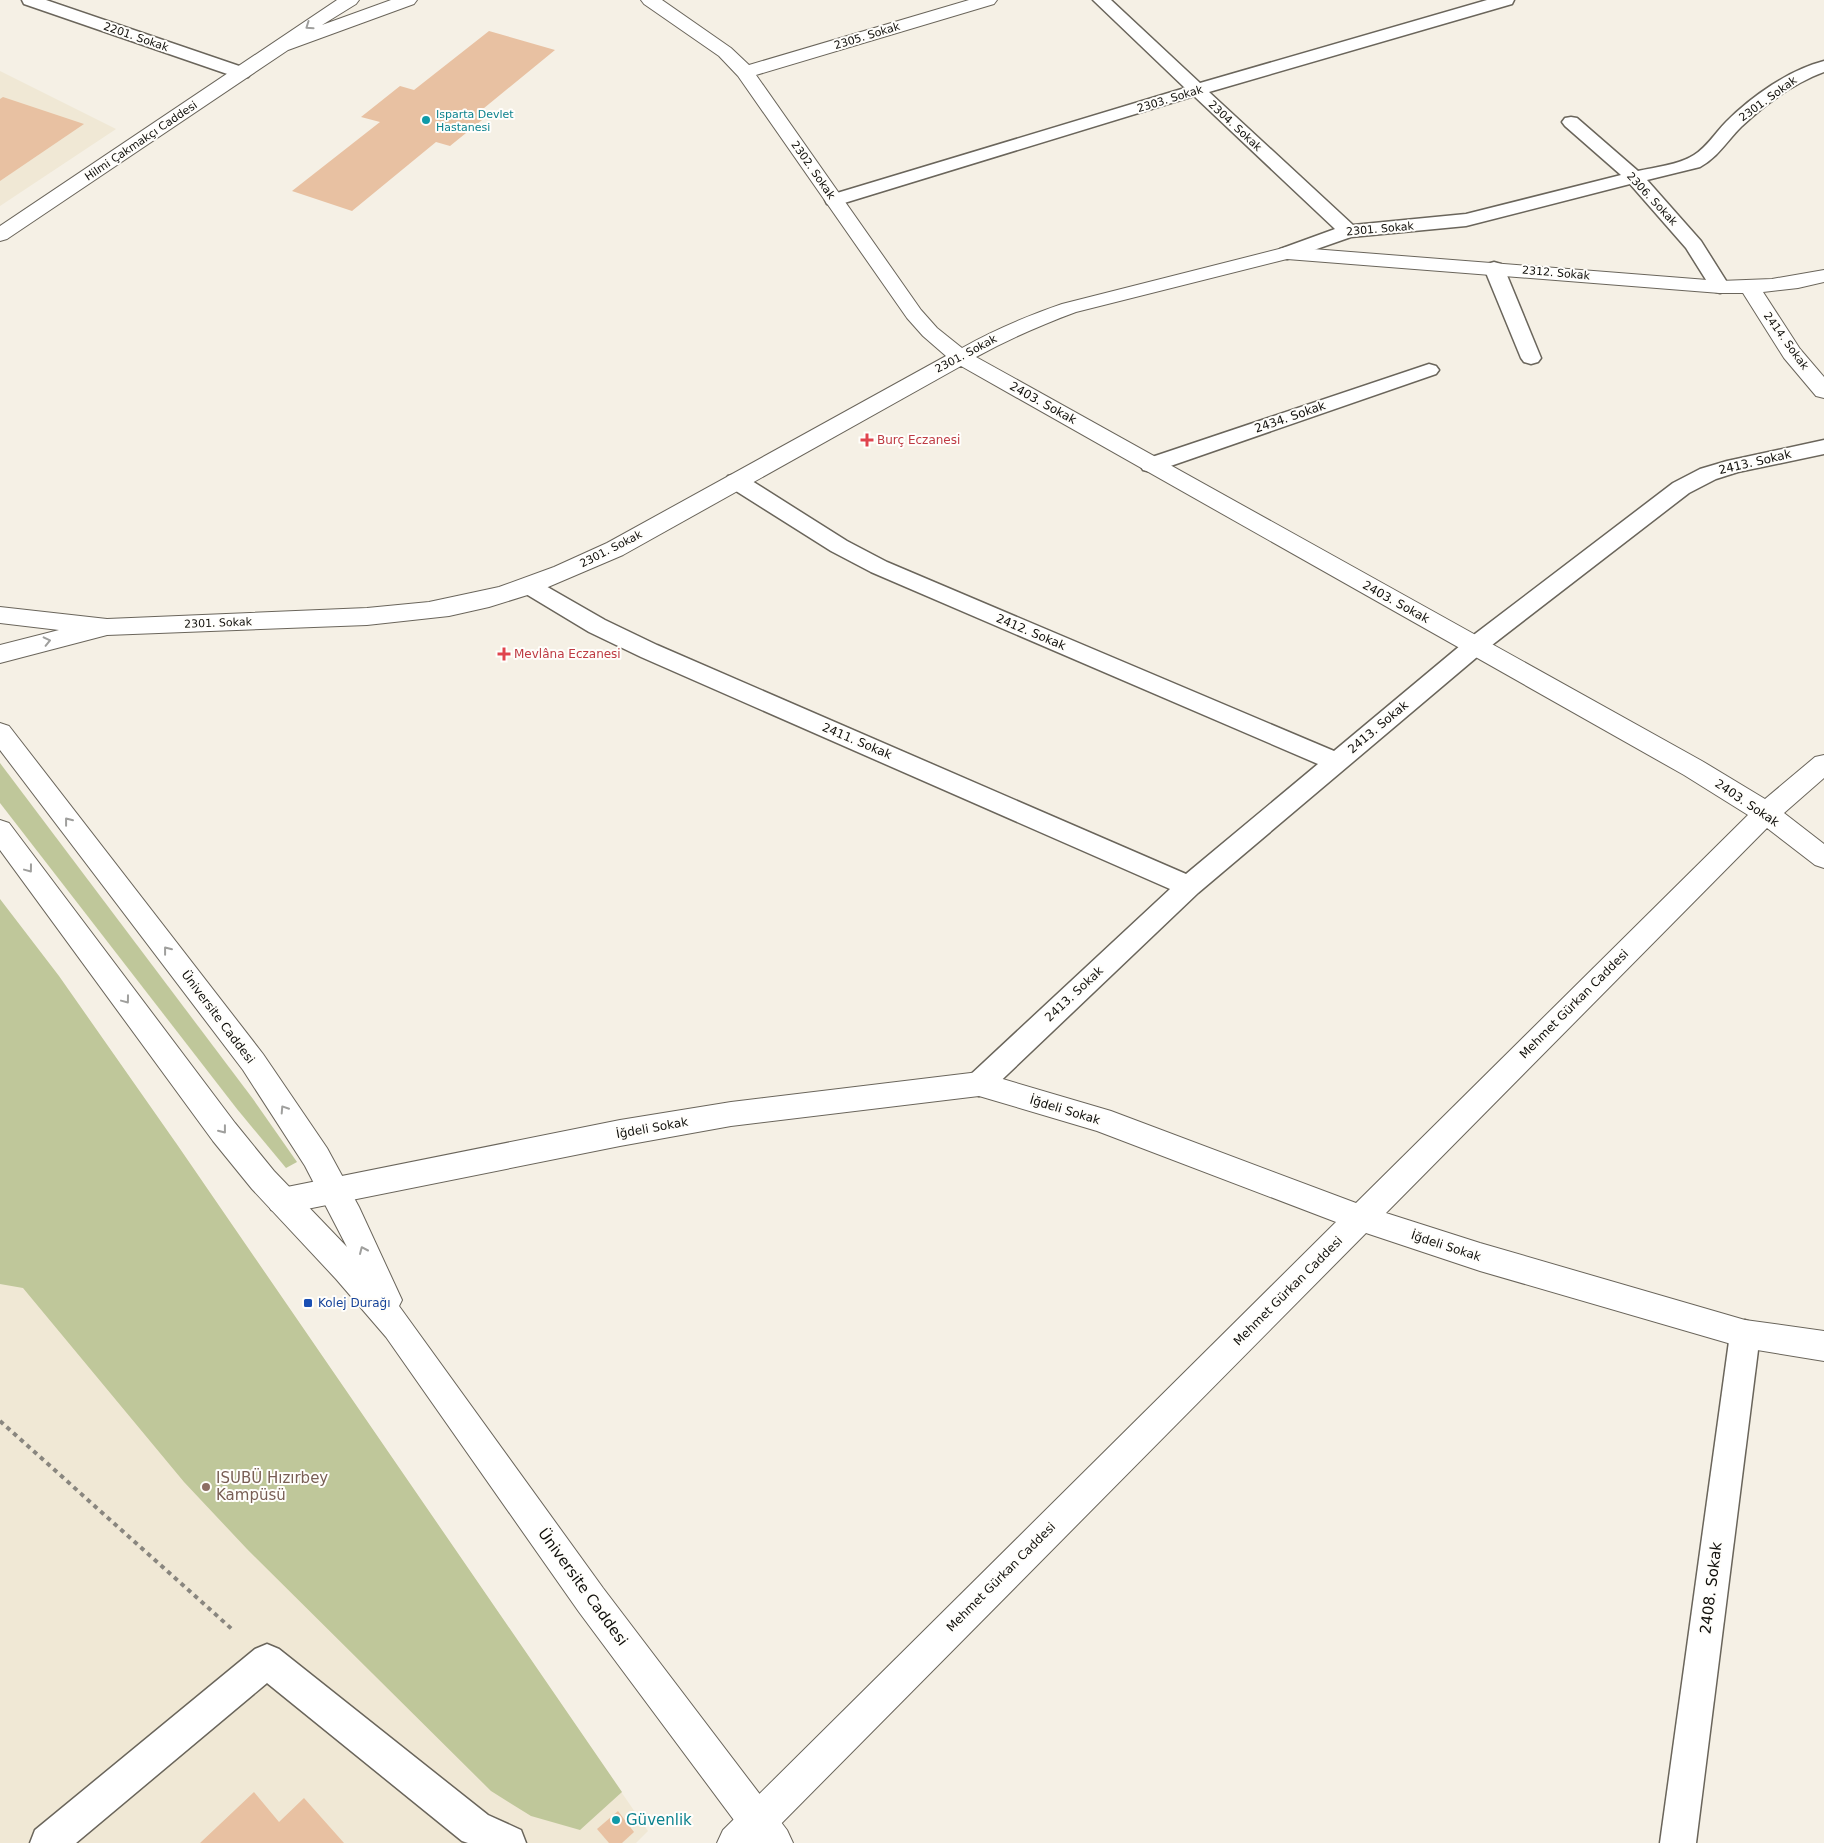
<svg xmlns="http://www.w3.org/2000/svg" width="1824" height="1843" viewBox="0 0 1824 1843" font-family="'DejaVu Sans',sans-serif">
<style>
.built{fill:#f0e8d5}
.forest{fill:#bfc79a}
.building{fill:#e8c1a2}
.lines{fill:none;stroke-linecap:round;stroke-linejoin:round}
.service-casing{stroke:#6a655b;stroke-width:3}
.minor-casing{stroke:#6a655b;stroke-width:2}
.secondary-casing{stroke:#6a655b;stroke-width:2}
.path{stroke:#89867f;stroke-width:4;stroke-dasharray:4.5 4.5;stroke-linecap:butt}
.service{fill:#fff;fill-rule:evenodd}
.minor{fill:#fff;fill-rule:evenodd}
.secondary{fill:#fff;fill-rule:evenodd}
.oneway{stroke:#9f9f9d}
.culture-dot{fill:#0f9aa8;stroke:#fffefb;stroke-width:2}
.health-dot{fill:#e0444e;stroke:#fffefb;stroke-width:2}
.transit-dot{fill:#1a4fb4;stroke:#fffefb;stroke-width:2}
.education-dot{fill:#8d6e63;stroke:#fffefb;stroke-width:2}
.labels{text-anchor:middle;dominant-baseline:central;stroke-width:4;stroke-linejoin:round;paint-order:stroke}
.far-street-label{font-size:11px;fill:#100f0b;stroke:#fffefb}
.far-culture-label{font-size:11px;fill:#0d838f;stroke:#fffefb;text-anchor:start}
.street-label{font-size:12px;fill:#100f0b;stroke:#fffefb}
.health-label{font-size:12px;fill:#be3a42;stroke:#fffefb;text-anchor:start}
.transit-label{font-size:12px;fill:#164399;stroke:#fffefb;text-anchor:start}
.near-education-label{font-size:15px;fill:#785e54;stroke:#fffefb;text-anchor:start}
.near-street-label{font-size:15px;fill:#100f0b;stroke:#fffefb}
.near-culture-label{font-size:15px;fill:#0d838f;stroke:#fffefb;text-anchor:start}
</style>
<rect width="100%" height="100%" fill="#f5f0e5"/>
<g class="built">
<polygon points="0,71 116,129 0,206"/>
<polygon points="0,1016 176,1143 648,1831 636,1843 0,1843"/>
</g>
<g class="forest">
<polygon points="0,763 253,1099 297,1162 286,1168 237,1109 0,803"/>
<polygon points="0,899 59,976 176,1143 622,1792 580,1830 531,1816 491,1791 247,1549 184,1482 23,1288 0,1284"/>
</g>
<g class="building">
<polygon points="489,31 555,50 478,113 487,116 450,146 436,142 352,211 292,191 380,122 361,117 400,86 414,90"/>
<polygon points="3,97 84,124 0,181 0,99"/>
<polygon points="254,1792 279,1822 304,1798 344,1843 200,1843"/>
<polygon points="618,1811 634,1832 622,1843 609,1843 597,1829"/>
</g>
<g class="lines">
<g class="service-casing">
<g id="service">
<polygon points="22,0 46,0 248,69 251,73 248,77 242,78 236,77 24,4"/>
<path d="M1093 0H1111L1200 83 1487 0H1514L1512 4 1209 92 1353 225 1466 214 1621 175 1565 126 1562 122 1565 118 1571 117 1577 118 1638 171C1656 167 1678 165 1694 155 1707 147 1715 133 1726 122 1752 96 1789 70 1824 61V72C1794 83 1764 105 1741 127 1727 141 1718 157 1700 167L1647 180 1701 241 1730 287 1727 291 1720 293 1713 291 1686 248 1630 184 1466 226 1351 237 1294 257 1287 259 1280 257 1277 253 1280 249 1335 229 1194 96 841 204 834 206 827 204 825 200 827 196 1185 88Z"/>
<polygon points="1494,262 1501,264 1504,268 1541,358 1538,362 1531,364 1524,362 1521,358 1484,268 1487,264"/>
<polygon points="1429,364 1436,366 1439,370 1436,374 1159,470 1151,472 1143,470 1140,465 1143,460"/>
<polygon points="1824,440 1824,454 1738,472 1716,479 1689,493 1483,652 1198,893 989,1092 979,1096 969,1092 965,1084 969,1076 1170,889 641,657 589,632 521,591 518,586 521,581 529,578 537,581 605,620 657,645 1186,874 1318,764 871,572 831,551 728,486 725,481 728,476 736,474 744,476 847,541 887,562 1334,751 1467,640 1673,483 1700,469 1727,461"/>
<polygon points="1745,1320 1756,1324 1760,1334 1696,1843 1660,1843 1730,1334 1734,1324"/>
<polygon points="267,1644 279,1649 488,1815 521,1830 526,1843 468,1843 462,1841 267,1683 76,1843 30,1843 35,1830 255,1649"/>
</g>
</g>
<g class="minor-casing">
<path id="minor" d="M641 0H662L731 48 749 65 969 0H997L994 4 756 75 921 310 937 328 962 348C994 330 1027 316 1062 304L1287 247 1720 281 1772 279 1824 270V282L1798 288 1763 292 1800 349 1824 377V398L1816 396 1784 358 1743 293H1720L1287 259 1076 312C1041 325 1009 339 976 357L1702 761 1765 799 1815 757 1824 755V778L1784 813 1824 844V868L1815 865 1767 828 1386 1213 1480 1243 1745 1320 1824 1331V1361L1745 1348 1480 1271 1366 1233 762 1843H717L723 1830 1336 1222 1097 1131 979 1096 731 1126 620 1146 282 1214 271 1210 267 1201 271 1192 282 1188 620 1120 731 1102 979 1072 1111 1111 1356 1203 1748 815 1684 775 961 366 623 555 534 593 489 607 449 616 367 625 107 635 0 663V645L59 630 0 623V607L107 619 131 618 367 608 429 602 499 587 554 567 607 543 946 356 923 336 907 318 738 76 719 56 644 4Z"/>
</g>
<g class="secondary-casing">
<g id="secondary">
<polygon points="337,0 359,0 356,4 322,25 391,0 417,0 414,4 288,50 7,239 0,241 0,226"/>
<polygon points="0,723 9,726 263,1054 327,1148 359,1207 402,1300 399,1306 603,1588 787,1830 793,1843 751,1843 579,1612 386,1337 336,1279 252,1189 213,1141 0,850 0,820 9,823 235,1123 274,1171 347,1247 305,1166 243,1070 0,750"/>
</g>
</g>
<polyline class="path" points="0,1421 234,1631"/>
<use href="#service" class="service"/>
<use href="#minor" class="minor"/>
<use href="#secondary" class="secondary"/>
</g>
<defs><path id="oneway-chevron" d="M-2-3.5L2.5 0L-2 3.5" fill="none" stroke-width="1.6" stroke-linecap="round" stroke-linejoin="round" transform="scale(1.25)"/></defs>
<g class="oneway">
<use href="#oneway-chevron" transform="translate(309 26) rotate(145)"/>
<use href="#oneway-chevron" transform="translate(47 641) rotate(-13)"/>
<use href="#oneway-chevron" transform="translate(68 821) rotate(-128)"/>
<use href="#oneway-chevron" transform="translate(29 869) rotate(53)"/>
<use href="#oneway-chevron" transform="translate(167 950) rotate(-128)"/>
<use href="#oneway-chevron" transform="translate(126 1000) rotate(53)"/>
<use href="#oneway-chevron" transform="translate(284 1109) rotate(-123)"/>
<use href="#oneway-chevron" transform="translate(223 1130) rotate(52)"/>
<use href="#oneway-chevron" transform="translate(363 1250) rotate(-114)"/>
</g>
<g class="culture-dot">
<circle cx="426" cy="120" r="5"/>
<circle cx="616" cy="1820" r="5"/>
</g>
<g class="health-dot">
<path d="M864.5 432.5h5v5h5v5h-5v5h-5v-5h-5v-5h5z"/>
<path d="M501.5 646.5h5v5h5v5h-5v5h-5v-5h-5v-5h5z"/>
</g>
<rect class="transit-dot" x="303" y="1298" width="10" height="10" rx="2.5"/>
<circle class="education-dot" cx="206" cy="1487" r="5"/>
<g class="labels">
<g class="far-street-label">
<text transform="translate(867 36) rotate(-17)">2305. Sokak</text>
<text transform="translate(136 37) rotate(19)">2201. Sokak</text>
<text transform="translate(1170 99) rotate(-17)">2303. Sokak</text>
<text transform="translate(1768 99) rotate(-36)">2301. Sokak</text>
<text transform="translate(1235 126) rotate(43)">2304. Sokak</text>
<text transform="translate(141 141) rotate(-34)">Hilmi Çakmakçı Caddesi</text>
<text transform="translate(813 170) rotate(55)">2302. Sokak</text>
<text transform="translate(1652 199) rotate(47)">2306. Sokak</text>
<text transform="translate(1380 229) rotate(-5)">2301. Sokak</text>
<text transform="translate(1556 273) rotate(5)">2312. Sokak</text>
<text transform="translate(1786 341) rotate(54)">2414. Sokak</text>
<text transform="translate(966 354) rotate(-28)">2301. Sokak</text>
<text transform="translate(611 549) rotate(-27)">2301. Sokak</text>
<text transform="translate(218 623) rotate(-2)">2301. Sokak</text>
</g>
<g class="far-culture-label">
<text x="436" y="114">Isparta Devlet<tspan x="436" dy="13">Hastanesi</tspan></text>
</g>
<g class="street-label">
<text transform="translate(1043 403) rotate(29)">2403. Sokak</text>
<text transform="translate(1290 417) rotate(-19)">2434. Sokak</text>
<text transform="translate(1755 462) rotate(-13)">2413. Sokak</text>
<text transform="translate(1396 602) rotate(29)">2403. Sokak</text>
<text transform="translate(1031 632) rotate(23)">2412. Sokak</text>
<text transform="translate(1378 727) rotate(-40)">2413. Sokak</text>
<text transform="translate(857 741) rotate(23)">2411. Sokak</text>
<text transform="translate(1747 803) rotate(34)">2403. Sokak</text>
<text transform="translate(1074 994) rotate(-43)">2413. Sokak</text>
<text transform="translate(1574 1004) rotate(-45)">Mehmet Gürkan Caddesi</text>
<text transform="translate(218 1017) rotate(53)">Üniversite Caddesi</text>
<text transform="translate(1065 1110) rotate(17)">İğdeli Sokak</text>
<text transform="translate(652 1128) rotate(-10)">İğdeli Sokak</text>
<text transform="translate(1446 1246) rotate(18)">İğdeli Sokak</text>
<text transform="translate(1288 1291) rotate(-45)">Mehmet Gürkan Caddesi</text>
<text transform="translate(1001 1577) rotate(-45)">Mehmet Gürkan Caddesi</text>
</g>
<g class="health-label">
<text x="877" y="440">Burç Eczanesi</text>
<text x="514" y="654">Mevlâna Eczanesi</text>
</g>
<g class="transit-label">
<text x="318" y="1303">Kolej Durağı</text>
</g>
<g class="near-education-label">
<text x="216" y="1478">ISUBÜ Hızırbey<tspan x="216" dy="17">Kampüsü</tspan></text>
</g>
<g class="near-street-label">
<text transform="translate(583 1587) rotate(54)">Üniversite Caddesi</text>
<text transform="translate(1711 1588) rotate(-83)">2408. Sokak</text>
</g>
<g class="near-culture-label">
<text x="626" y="1820">Güvenlik</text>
</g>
</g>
</svg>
